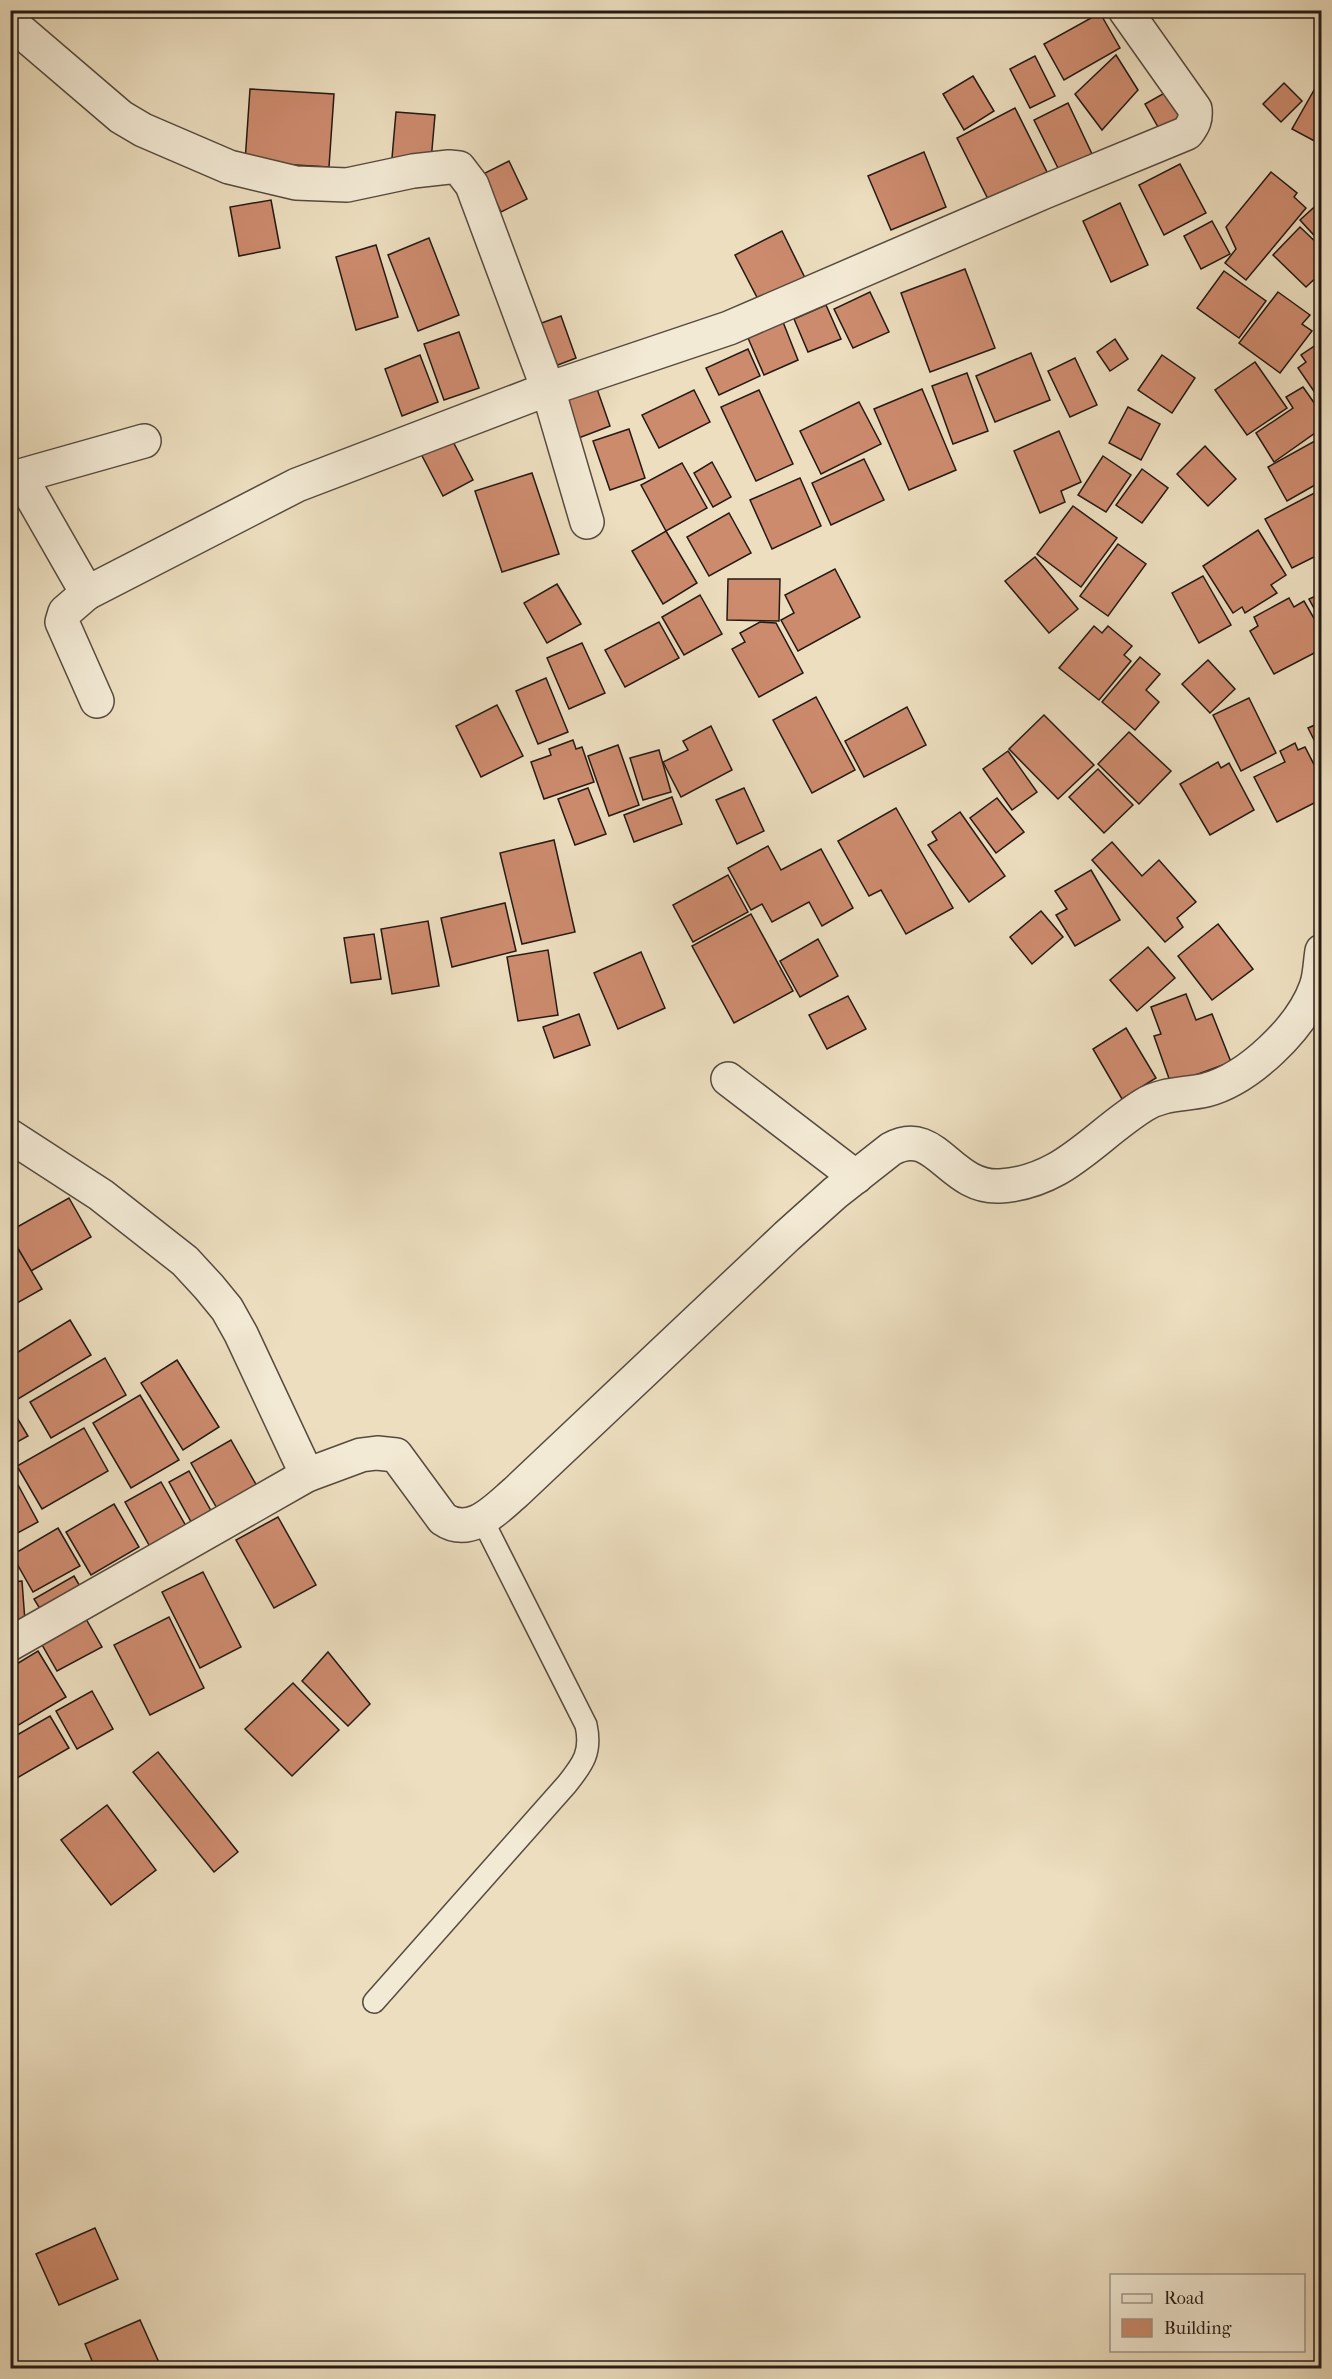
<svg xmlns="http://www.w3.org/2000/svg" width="1332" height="2379" viewBox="0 0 1332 2379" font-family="'IM FELL French Canon',serif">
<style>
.building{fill:#cd8b6e;stroke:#241914;stroke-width:1.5}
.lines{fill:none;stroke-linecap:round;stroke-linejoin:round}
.lane-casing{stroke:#564a3f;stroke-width:24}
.street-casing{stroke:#564a3f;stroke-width:36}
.lane{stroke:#f3ead5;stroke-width:21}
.street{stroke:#f3ead5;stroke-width:33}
</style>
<rect width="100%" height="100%" fill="#ecdebf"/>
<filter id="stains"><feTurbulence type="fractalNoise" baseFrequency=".00333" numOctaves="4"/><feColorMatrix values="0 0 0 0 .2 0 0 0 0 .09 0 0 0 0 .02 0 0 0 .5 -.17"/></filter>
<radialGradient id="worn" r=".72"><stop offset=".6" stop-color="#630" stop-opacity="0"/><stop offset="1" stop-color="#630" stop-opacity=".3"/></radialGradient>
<g class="building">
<polygon points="1100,13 1120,48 1064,80 1044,44"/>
<polygon points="1116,55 1138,90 1102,130 1075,94"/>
<polygon points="1035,56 1055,96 1030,108 1010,69"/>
<polygon points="973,76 994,111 964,130 943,94"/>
<polygon points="1322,76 1322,141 1320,144 1292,129"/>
<polygon points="1284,83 1302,101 1281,122 1263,104"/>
<polygon points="250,89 334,94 329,167 245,162"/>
<polygon points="1168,91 1185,121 1162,134 1145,104"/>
<polygon points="1068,103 1092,154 1059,170 1034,120"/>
<polygon points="1015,108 1047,172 989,201 957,138"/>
<polygon points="396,112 435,115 431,161 392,158"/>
<polygon points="924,152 946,207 891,230 868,176"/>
<polygon points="509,161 527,199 501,212 483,174"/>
<polygon points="1180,164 1206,213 1164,235 1139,185"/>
<polygon points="1271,172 1297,193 1294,197 1306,208 1246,280 1225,263 1236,249 1226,227"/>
<polygon points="271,200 280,248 239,256 230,207"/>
<polygon points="1322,200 1322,244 1300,220"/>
<polygon points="1120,203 1148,265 1111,282 1083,221"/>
<polygon points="1212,221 1230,254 1201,269 1184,236"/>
<polygon points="1300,227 1322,248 1322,272 1306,287 1273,255"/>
<polygon points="782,231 807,282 761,305 735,255"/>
<polygon points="429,238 459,315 418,331 388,255"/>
<polygon points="376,245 398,317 356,330 336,257"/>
<polygon points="965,269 995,348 930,372 901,293"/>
<polygon points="1224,271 1266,301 1239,338 1197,308"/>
<polygon points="870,292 889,332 853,348 834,309"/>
<polygon points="1278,292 1310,315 1302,324 1312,331 1280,373 1239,343"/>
<polygon points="826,305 841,339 808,352 794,319"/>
<polygon points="561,316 576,358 550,368 536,325"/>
<polygon points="783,322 798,360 764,375 748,338"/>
<polygon points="459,332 479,388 444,400 424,344"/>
<polygon points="1115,339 1128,359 1110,371 1097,352"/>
<polygon points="1322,341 1322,403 1298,368 1306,362 1301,355"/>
<polygon points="748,349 760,376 719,395 706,368"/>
<polygon points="1031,353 1050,400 995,422 976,376"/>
<polygon points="420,355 438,402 402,416 385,369"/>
<polygon points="1162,355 1195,378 1172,413 1138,390"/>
<polygon points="1075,358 1097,405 1070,417 1048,371"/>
<polygon points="1255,362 1287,408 1247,435 1215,390"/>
<polygon points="967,373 988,431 953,444 932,386"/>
<polygon points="596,386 610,426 576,439 561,399"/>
<polygon points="1303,387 1322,414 1322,428 1274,462 1256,433 1293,408 1286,397"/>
<polygon points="922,389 956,470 909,490 874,409"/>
<polygon points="694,390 710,422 659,448 642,415"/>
<polygon points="759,390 793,464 756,481 721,407"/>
<polygon points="859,402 881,444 821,474 800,431"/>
<polygon points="1128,407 1160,424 1141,460 1109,443"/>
<polygon points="629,429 645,478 610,490 593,441"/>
<polygon points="1059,431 1081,482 1061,491 1065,502 1040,513 1014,451"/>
<polygon points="449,434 473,480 443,496 419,450"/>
<polygon points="1322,437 1322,481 1287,501 1268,467"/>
<polygon points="1205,446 1236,479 1208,506 1177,474"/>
<polygon points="1103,456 1131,475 1106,512 1078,495"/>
<polygon points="864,459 884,500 831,525 812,483"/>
<polygon points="712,462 731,497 713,507 694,473"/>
<polygon points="682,463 707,508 666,531 641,485"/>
<polygon points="1142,469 1168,488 1142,523 1116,505"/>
<polygon points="532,473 559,554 502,572 475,491"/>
<polygon points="800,478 821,526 772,549 750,500"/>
<polygon points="1322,489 1322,553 1292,568 1265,519"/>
<polygon points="1073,506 1117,538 1081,587 1037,554"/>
<polygon points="729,513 751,553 709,576 687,537"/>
<polygon points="1258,530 1286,575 1271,585 1277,593 1245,613 1242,607 1233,613 1203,566"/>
<polygon points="666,531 697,583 663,604 632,551"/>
<polygon points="1118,544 1146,564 1108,616 1080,596"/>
<polygon points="1035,557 1078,609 1049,633 1005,581"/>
<polygon points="835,569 860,617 798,651 781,620 794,613 785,595"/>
<polygon points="1203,576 1231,625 1199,643 1172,593"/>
<polygon points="728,579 780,579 779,621 727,620"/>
<polygon points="557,584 581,624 547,643 524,603"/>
<polygon points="1322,593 1322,623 1309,599"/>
<polygon points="700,595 722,634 684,655 662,617"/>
<polygon points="1289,598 1294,607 1304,601 1322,632 1322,649 1274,674 1250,631 1258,626 1254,617"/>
<polygon points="659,622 679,658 625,687 605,650"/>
<polygon points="760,622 776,623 803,673 759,697 732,649 745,642 740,633"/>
<polygon points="1094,626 1102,633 1108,626 1132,646 1124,655 1131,661 1099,700 1059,668"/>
<polygon points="582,643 605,693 569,709 547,658"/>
<polygon points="1140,657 1160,674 1146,690 1159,702 1135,730 1102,702"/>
<polygon points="1208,660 1235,689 1210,713 1182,684"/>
<polygon points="546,678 568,732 538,744 516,691"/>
<polygon points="816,697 855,770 812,793 773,720"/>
<polygon points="1249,698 1276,753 1241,771 1213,715"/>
<polygon points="497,705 523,756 481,777 456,726"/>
<polygon points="907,707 926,745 864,777 845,741"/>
<polygon points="1044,715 1094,765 1058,799 1009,749"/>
<polygon points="1322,722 1322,756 1308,728"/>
<polygon points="711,726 732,770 681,797 663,762 688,750 683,741"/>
<polygon points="1129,732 1171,771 1139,804 1098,764"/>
<polygon points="573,740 576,749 582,747 594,782 544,799 531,762 551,755 549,749"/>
<polygon points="1295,743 1298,750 1305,747 1322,780 1322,799 1277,822 1254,777 1285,762 1280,751"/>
<polygon points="618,745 639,805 609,816 588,756"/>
<polygon points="659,750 671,792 643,800 630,758"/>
<polygon points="1008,751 1037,792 1012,810 983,769"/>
<polygon points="1218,762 1221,768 1229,763 1254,810 1210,835 1180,784"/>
<polygon points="1098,769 1133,805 1104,833 1069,797"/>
<polygon points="588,788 606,834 575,845 558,799"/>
<polygon points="744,788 764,831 737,844 716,800"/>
<polygon points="672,797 682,824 634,842 624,815"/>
<polygon points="997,798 1024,832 996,853 970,818"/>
<polygon points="896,808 953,908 906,934 881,890 869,896 838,841"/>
<polygon points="960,812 1005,876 969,902 928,845 937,840 932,832"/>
<polygon points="554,840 575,932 522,944 500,853"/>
<polygon points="1112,842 1142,876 1159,860 1196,902 1177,918 1183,927 1165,942 1092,860"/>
<polygon points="768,846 781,870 821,849 853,908 822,926 809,902 772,922 762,904 751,910 728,868"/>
<polygon points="1091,870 1120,920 1075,946 1056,915 1067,909 1055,891"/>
<polygon points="728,875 748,912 693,942 673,905"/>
<polygon points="505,903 516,951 452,967 441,918"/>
<polygon points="1041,911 1063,937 1032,964 1010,937"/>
<polygon points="751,914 793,991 734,1023 692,946"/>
<polygon points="428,921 439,986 392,994 381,929"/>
<polygon points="1218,924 1253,969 1212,1000 1178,956"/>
<polygon points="374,934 381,979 351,983 344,938"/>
<polygon points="818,939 838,976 800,997 780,961"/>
<polygon points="1148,947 1175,978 1137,1011 1110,980"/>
<polygon points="548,950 558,1015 518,1021 507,957"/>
<polygon points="641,952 665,1008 618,1029 594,973"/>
<polygon points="1186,994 1196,1020 1212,1014 1231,1062 1171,1084 1154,1036 1161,1034 1151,1007"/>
<polygon points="848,996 866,1029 827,1049 809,1015"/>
<polygon points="579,1014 590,1045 554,1058 543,1027"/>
<polygon points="1126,1028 1156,1078 1122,1099 1093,1049"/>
<polygon points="69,1198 91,1237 31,1271 10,1235 10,1231"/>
<polygon points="10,1235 42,1289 10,1307"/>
<polygon points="70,1320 91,1355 18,1399 10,1387 10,1357"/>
<polygon points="105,1358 126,1395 51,1438 30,1402"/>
<polygon points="177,1360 219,1427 183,1450 141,1383"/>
<polygon points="140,1395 179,1460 131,1488 93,1423"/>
<polygon points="10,1406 28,1436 10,1446"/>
<polygon points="84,1428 108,1471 42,1509 17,1466"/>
<polygon points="231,1440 258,1488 218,1510 191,1463"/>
<polygon points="10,1470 38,1522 10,1537"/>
<polygon points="189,1471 215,1518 195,1529 169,1482"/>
<polygon points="161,1482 190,1533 154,1554 125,1502"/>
<polygon points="114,1504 139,1547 91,1575 66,1532"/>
<polygon points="278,1517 316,1585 274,1608 236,1540"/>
<polygon points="58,1528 80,1566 33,1592 12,1555"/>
<polygon points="203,1572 241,1647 200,1668 162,1592"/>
<polygon points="74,1576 85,1595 45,1617 34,1599"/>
<polygon points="22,1581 26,1635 10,1636 10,1582"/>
<polygon points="169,1617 204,1688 150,1715 114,1645"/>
<polygon points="86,1619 102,1647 57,1671 41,1643"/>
<polygon points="38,1651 66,1697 10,1730 10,1668"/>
<polygon points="328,1652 370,1704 348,1726 302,1681"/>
<polygon points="293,1683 339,1730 292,1776 245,1729"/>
<polygon points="92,1691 113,1729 77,1749 56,1711"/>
<polygon points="50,1716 69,1748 10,1782 10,1739"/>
<polygon points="158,1752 238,1852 214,1872 133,1772"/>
<polygon points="107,1805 156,1870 111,1905 61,1840"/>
<polygon points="95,2228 118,2279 59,2305 36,2254"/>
<polygon points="140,2320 161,2367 157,2368 95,2368 85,2344"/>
</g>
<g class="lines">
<g class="lane-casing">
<path id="lane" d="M374 2002 567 1784C583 1764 592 1752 586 1725L482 1519"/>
</g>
<g class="street-casing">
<g id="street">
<polyline points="10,22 121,117 143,130 229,167 296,183 347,185 413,171 449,167 459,168 472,185 548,389 587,522"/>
<polyline points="20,476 144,441"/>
<path d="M10 478 20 476 87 593 297 485 548 389 729 328 1044 192 1187 133C1194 124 1196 119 1195 109L1125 10"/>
<polyline points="87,593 65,612 62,622 97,701"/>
<polyline points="728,1079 856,1177"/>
<polyline points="10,1136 101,1195 185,1261 209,1287 227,1309 241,1334 307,1475"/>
<path d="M10 1644 307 1475 361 1455 377 1453 396 1455 443 1519C471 1538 496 1509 516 1492L787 1236 835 1193 891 1149C936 1124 949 1189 1000 1186 1064 1182 1094 1136 1144 1105 1163 1093 1185 1095 1206 1090 1248 1079 1301 1029 1316 987 1320 977 1320 963 1322 951"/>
</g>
</g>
<use href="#lane" class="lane"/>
<use href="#street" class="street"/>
</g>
<rect width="1332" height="2379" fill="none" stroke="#ecdebf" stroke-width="36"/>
<rect x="12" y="12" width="1308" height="2355" fill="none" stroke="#241914" stroke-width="3"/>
<rect x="18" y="18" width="1296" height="2343" fill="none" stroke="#241914" stroke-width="1.5"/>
<rect x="1110" y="2274" width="195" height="78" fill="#f3ead5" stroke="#a09688" stroke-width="1.5"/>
<rect x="1122" y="2294" width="30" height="9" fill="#f3ead5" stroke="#a09688" stroke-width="1.5"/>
<text x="1164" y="2304" font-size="18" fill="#241914">Road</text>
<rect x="1122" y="2319" width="30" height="18" fill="#cd8b6e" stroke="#a09688" stroke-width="1.5"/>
<text x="1164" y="2334" font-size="18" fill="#241914">Building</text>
<rect width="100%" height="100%" filter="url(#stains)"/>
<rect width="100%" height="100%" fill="url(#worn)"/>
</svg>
